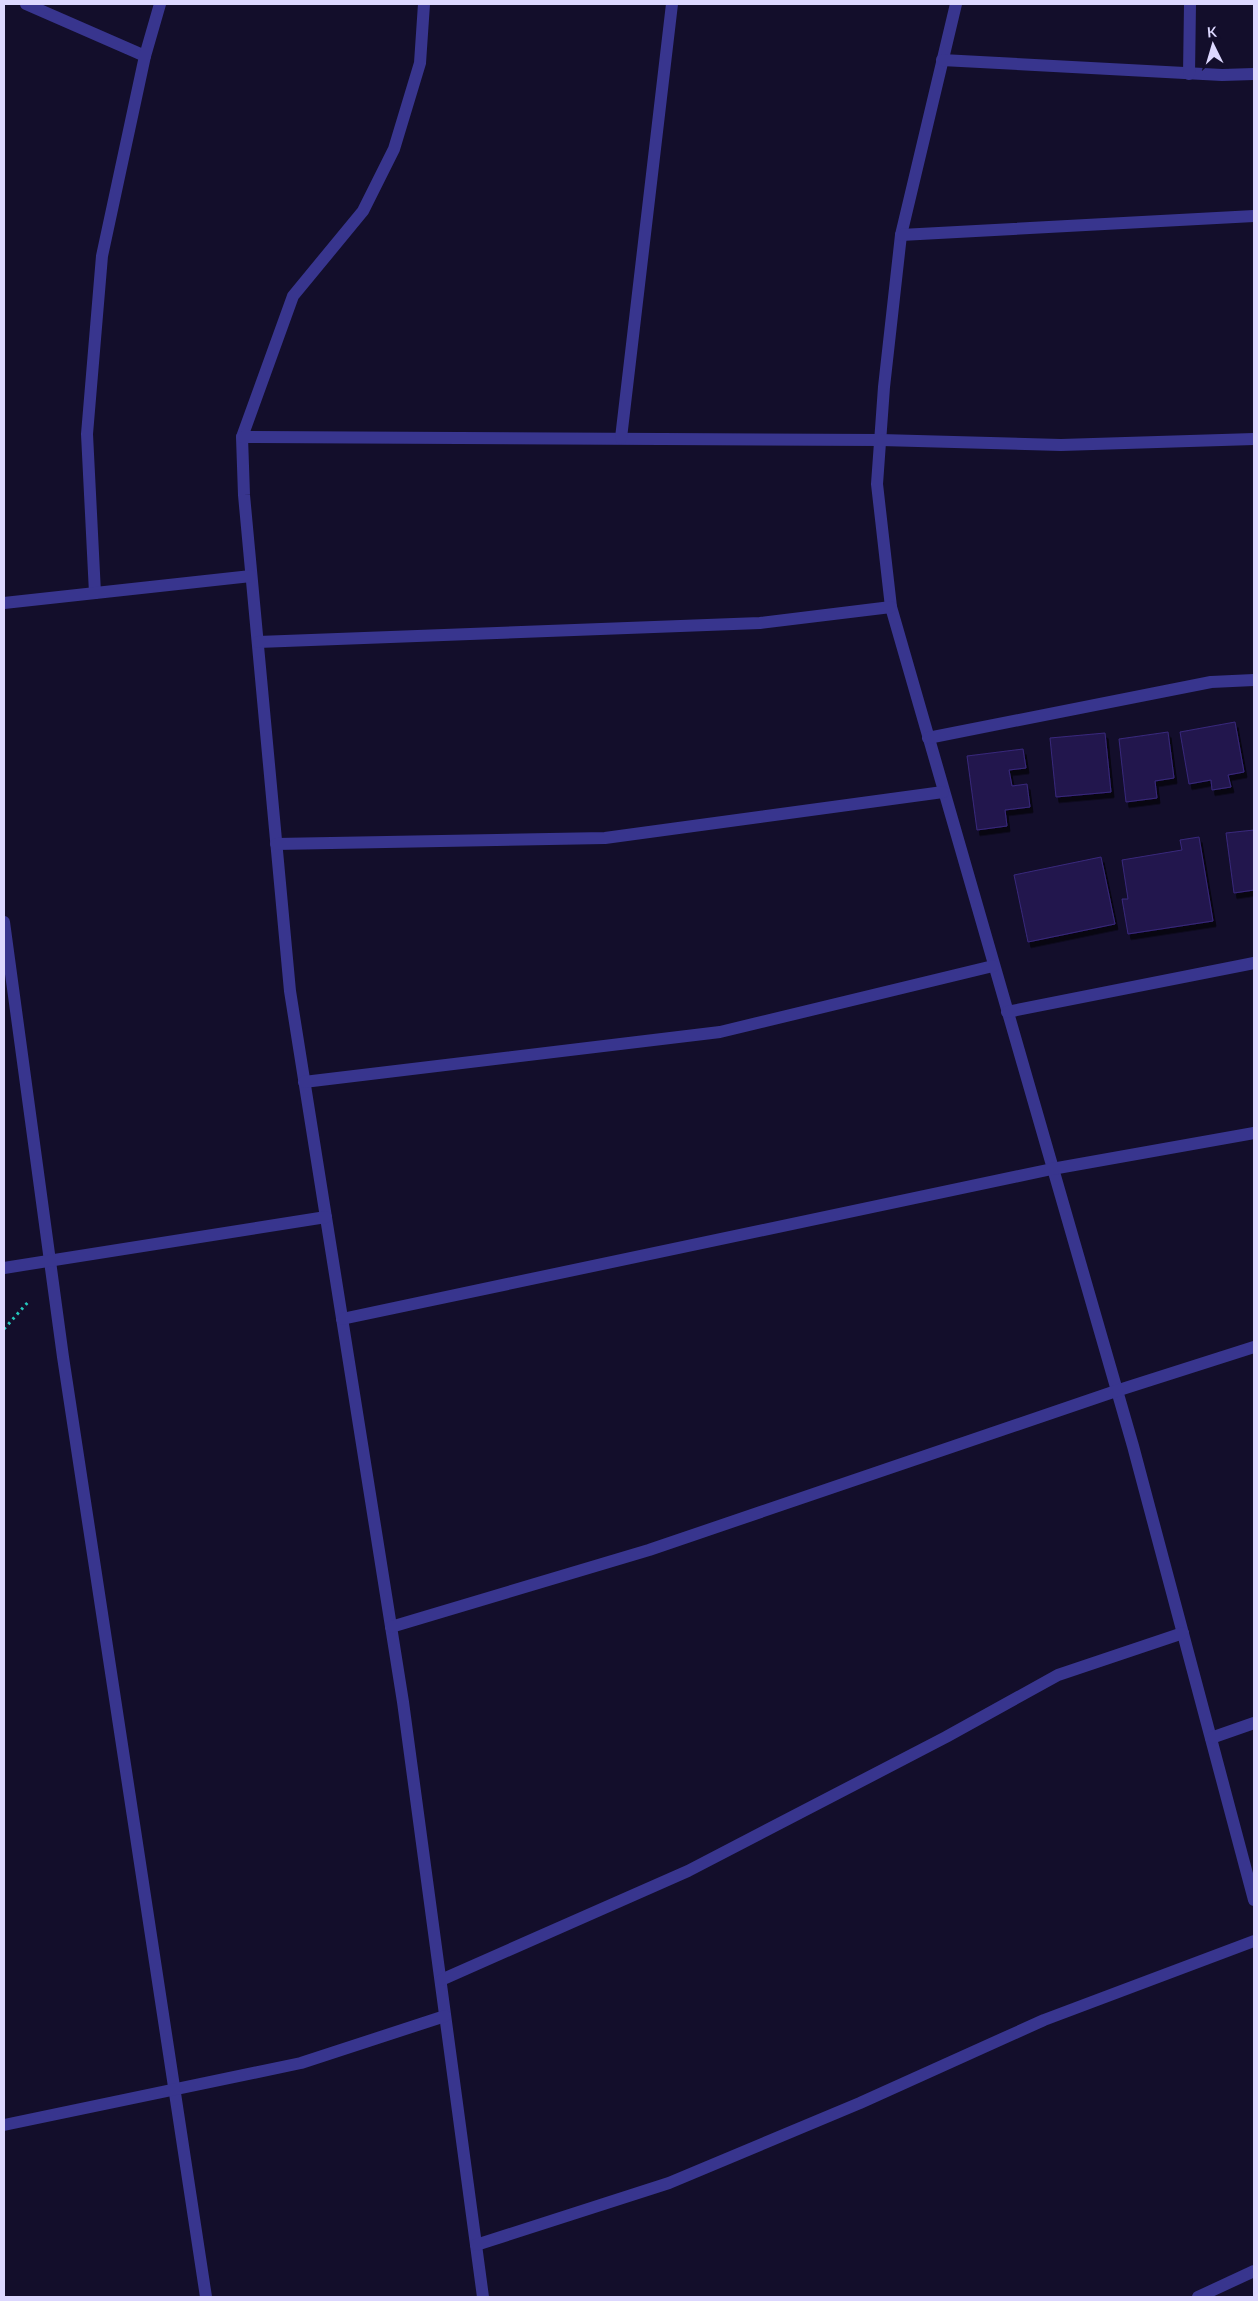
<svg xmlns="http://www.w3.org/2000/svg" width="1258" height="2301" viewBox="0 0 1258 2301" font-family="Lato,sans-serif">
<style>
.building{fill:#23184e;stroke:#39287c;filter:url(#shadow)}
.lines{fill:none;stroke-linecap:round;stroke-linejoin:round}
.path{stroke:#25c7bc;stroke-width:3;stroke-dasharray:2.5 4;stroke-linecap:butt}
.minor{stroke:#38358e;stroke-width:12}
</style>
<defs>
<filter id="shadow"><feDropShadow dx="3" dy="5.5" stdDeviation="0" flood-color="#0009"/></filter>
</defs>
<rect width="100%" height="100%" fill="#130e2b"/>
<g class="building">
<polygon points="1235,722 1244,772 1228,775 1231,787 1212,790 1211,780 1189,784 1180,732"/>
<polygon points="1168,732 1174,778 1155,781 1157,798 1126,802 1119,739"/>
<polygon points="1105,733 1111,792 1056,797 1050,738"/>
<polygon points="1023,749 1026,768 1009,770 1012,786 1027,784 1030,807 1005,810 1007,826 977,830 967,756"/>
<polygon points="1254,830 1254,890 1234,893 1226,833"/>
<polygon points="1199,837 1213,921 1128,934 1122,899 1128,899 1122,860 1182,850 1180,840"/>
<polygon points="1101,857 1115,924 1028,942 1014,875"/>
</g>
<g class="lines">
<polyline class="path" points="4,1329 29,1301"/>
<g class="minor">
<polyline points="26,4 145,56"/>
<polyline points="424,4 420,63 394,149 363,211 293,296 242,437 244,495 290,991 403,1702 483,2297"/>
<polyline points="956,4 901,235 884,387 877,484 891,607 1133,1446 1254,1900"/>
<polyline points="942,60 1222,75 1254,74"/>
<polyline points="1189,74 1190,4"/>
<polyline points="901,235 1254,216"/>
<polyline points="242,437 881,440 1061,445 1254,439"/>
<polyline points="621,438 672,4"/>
<polyline points="95,593 87,434 102,256 145,56 160,4"/>
<polyline points="4,603 251,576"/>
<polyline points="258,642 760,623 891,607"/>
<polyline points="928,738 1211,682 1254,680"/>
<polyline points="276,844 605,838 943,792"/>
<polyline points="4,922 63,1357 206,2297"/>
<polyline points="1007,1012 1254,963"/>
<polyline points="304,1082 720,1032 993,966"/>
<polyline points="4,1268 326,1217"/>
<polyline points="342,1319 1052,1169 1254,1133"/>
<polyline points="391,1627 649,1550 1116,1391 1254,1347"/>
<polyline points="1211,1738 1254,1723"/>
<polyline points="441,1980 688,1871 946,1737 1058,1675 1183,1633"/>
<polyline points="4,2125 301,2063 445,2016"/>
<polyline points="476,2245 669,2183 860,2103 1044,2020 1254,1941"/>
<polyline points="1198,2297 1254,2271"/>
</g>
</g>
<rect width="1258" height="2301" fill="none" stroke="#ddd8ff" stroke-width="10"/>
<g transform="translate(1213 45) rotate(355)" stroke="#130e2b" stroke-width="4" paint-order="stroke">
<path d="M0-4L9 19L0 12L-9 19Z" fill="#ddd8ff"/>
<text y="-8" font-size="14" font-weight="bold" text-anchor="middle" fill="#ddd8ff">K</text>
</g>
</svg>
